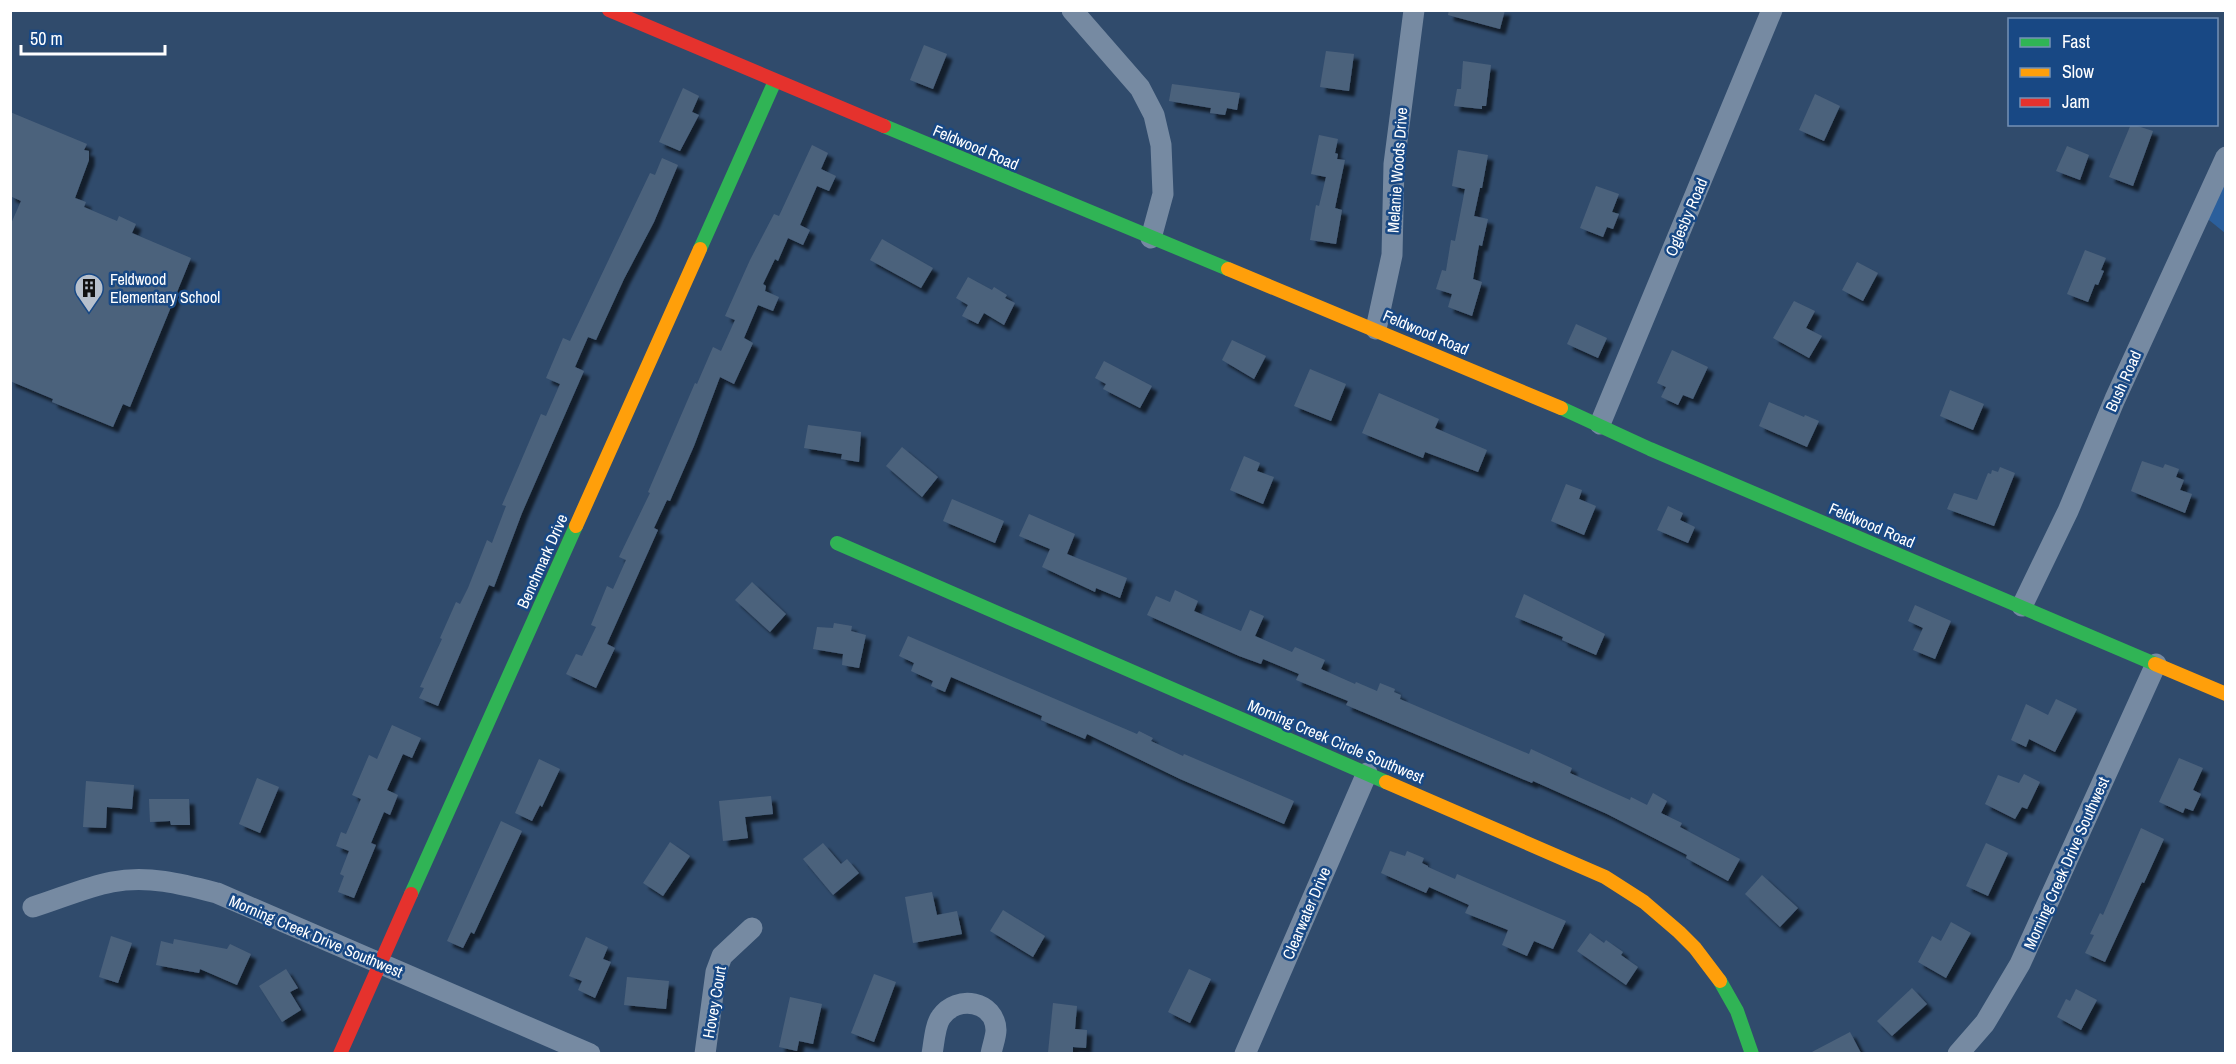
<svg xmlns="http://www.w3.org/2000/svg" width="2236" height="1064" viewBox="0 0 2236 1064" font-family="'Archivo Narrow',sans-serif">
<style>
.green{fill:#2b5f9c}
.building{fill:#4c627c;filter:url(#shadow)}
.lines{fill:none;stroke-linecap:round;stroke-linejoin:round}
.street{stroke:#768aa2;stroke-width:21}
.fast{stroke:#30b455;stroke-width:14}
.slow{stroke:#ff9f0a;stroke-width:14}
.jam{stroke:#e5322d;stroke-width:14}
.labels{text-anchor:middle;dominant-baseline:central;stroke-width:5;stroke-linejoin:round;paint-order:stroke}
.street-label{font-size:16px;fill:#fff;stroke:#184884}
.poi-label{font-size:16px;fill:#fff;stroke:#184884;text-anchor:start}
</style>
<defs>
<filter id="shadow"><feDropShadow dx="5.5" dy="5.5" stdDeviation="1.5" flood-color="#0009"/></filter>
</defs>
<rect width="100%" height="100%" fill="#304b6c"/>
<polygon class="green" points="2225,172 2225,233 2204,216"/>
<g class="building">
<polygon points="1449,10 1505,10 1500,29 1448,15"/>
<polygon points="924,45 947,54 933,89 910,80"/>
<polygon points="1326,51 1354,54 1349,91 1320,87"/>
<polygon points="1463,61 1491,65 1486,106 1482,106 1482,109 1454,106 1457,89 1461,89"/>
<polygon points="1172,84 1240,93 1237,110 1227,108 1225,115 1210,113 1211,108 1169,101"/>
<polygon points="683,88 699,96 692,112 699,115 680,151 659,142"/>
<polygon points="1815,94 1840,106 1824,141 1799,130"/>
<polygon points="10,112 87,144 84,150 89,151 89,160 75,198 86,202 84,207 117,221 119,216 136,224 132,233 191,258 130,407 123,404 113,427 52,402 53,399 10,381 10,226 21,201 10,196"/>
<polygon points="2131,124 2153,131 2133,186 2109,177"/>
<polygon points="1319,135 1338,139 1335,153 1338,154 1337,159 1345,160 1335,208 1342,210 1336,244 1310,240 1316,205 1319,206 1326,177 1311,174"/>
<polygon points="812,145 828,153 821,169 836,176 829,191 817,186 800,225 810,230 803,245 788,238 778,261 775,259 763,284 766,286 765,291 779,297 773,311 758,305 744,338 753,343 734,384 720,377 694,446 670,501 667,500 654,528 658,530 607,644 615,648 596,688 566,674 576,654 582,656 596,627 591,625 607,586 613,589 626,560 619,557 650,493 648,492 695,383 697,384 713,347 721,351 735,320 725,316 750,260 774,214 779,216"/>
<polygon points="2067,146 2089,155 2080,180 2056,171"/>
<polygon points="1458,150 1488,155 1482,188 1480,188 1474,216 1488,219 1482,246 1479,245 1473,279 1482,282 1472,316 1448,307 1452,294 1436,289 1442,270 1446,271 1451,240 1455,241 1465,189 1452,186"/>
<polygon points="662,158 678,165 654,222 624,279 596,340 588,337 575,367 584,371 522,513 494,587 489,585 438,706 419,698 424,688 420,687 442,639 440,638 456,602 460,604 468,588 487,540 492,543 506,506 502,505 518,468 541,414 546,416 560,384 546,378 563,338 570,341 650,173 655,175"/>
<polygon points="1596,186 1619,194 1612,212 1619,214 1613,229 1607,227 1603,237 1580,228"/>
<polygon points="882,239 933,268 921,288 870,260"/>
<polygon points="2085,250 2106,258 2101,270 2104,271 2098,285 2095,284 2088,302 2067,294"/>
<polygon points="1857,262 1878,273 1863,301 1842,290"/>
<polygon points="968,277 992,290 994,287 1007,295 1005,298 1015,303 1004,325 984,313 978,324 962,316 968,305 956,298"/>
<polygon points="1794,301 1815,311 1806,328 1822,336 1809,358 1773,338"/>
<polygon points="1576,324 1607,338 1598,358 1567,344"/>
<polygon points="1232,340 1266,356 1254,379 1222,360"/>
<polygon points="1672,350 1708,367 1693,399 1683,395 1678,405 1661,397 1666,387 1657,383"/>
<polygon points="1104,361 1152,386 1140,408 1103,389 1106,384 1095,378"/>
<polygon points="1310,369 1346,384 1331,421 1294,406"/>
<polygon points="1950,390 1984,404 1973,430 1940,416"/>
<polygon points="1379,393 1439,419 1435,428 1487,450 1478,472 1425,452 1423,458 1362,433"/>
<polygon points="1769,402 1804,417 1805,415 1819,421 1807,447 1759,426"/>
<polygon points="808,425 861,432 859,462 841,459 842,454 804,448"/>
<polygon points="902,447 938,477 922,497 886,466"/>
<polygon points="1244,456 1260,463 1257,471 1274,477 1263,504 1230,490"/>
<polygon points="2142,461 2163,468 2165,464 2179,469 2176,477 2184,480 2180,490 2192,494 2185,513 2131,491"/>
<polygon points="2000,467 2015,473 1994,526 1947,509 1954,493 1977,500 1988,473 1991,474 1992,470 1998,472"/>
<polygon points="1566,484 1582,490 1579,499 1596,506 1584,535 1551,521"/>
<polygon points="952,499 1004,521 995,543 943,521"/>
<polygon points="1668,506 1683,513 1680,520 1695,527 1688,543 1657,530"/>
<polygon points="1029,514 1075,534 1067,554 1127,578 1120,598 1096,588 1095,592 1042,567 1050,549 1019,536"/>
<polygon points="752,582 786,614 770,632 735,600"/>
<polygon points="1175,590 1198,601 1194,611 1241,631 1250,610 1264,616 1255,636 1292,652 1295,647 1325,660 1321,669 1355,684 1356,682 1377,691 1380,683 1395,689 1394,692 1401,695 1400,699 1529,754 1531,749 1572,768 1570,773 1630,800 1631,797 1647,805 1653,793 1667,801 1661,813 1682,823 1680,827 1740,859 1728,881 1686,858 1687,855 1607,814 1533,781 1532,783 1346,705 1348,701 1296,680 1299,674 1263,659 1261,664 1239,656 1147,615 1156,596 1170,602"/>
<polygon points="1524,594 1605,634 1596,655 1562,640 1563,637 1515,617"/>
<polygon points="1915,605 1951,621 1935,659 1913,650 1923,628 1908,621"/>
<polygon points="834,623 852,626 851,631 866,635 859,668 842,665 843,654 813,649 817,627 833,628"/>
<polygon points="908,636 1137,734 1139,731 1153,738 1151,741 1183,756 1184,754 1294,801 1284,824 1180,779 1087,734 1085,739 1041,720 1042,716 951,677 945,692 931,686 933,681 911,671 914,663 899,656"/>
<polygon points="2056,699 2077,709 2055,752 2029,739 2026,747 2011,740 2026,704 2048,715"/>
<polygon points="392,725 421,738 412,758 403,754 387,790 398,795 390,815 384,812 371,843 376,845 354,898 338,892 344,876 340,874 349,851 336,846 341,832 346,834 361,799 352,795 369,755 377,759"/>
<polygon points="2179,758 2203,768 2193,790 2201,794 2193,811 2185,808 2183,813 2159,802"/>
<polygon points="539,759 560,769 542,807 540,805 532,821 515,813"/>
<polygon points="2024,774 2040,782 2027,809 2022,807 2015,819 1985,804 1998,775 2019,783"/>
<polygon points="257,778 279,787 260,833 239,824"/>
<polygon points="86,781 134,785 132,809 107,807 106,828 83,827"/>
<polygon points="771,796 773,814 745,817 748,838 723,841 719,801"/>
<polygon points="149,799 189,799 190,825 171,825 170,821 150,822"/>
<polygon points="501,821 522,831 474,934 471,932 463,948 447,941"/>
<polygon points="2141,828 2164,839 2144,883 2142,882 2105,962 2085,953 2094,935 2090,934 2100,913 2103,915"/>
<polygon points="670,842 690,856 663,896 643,883"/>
<polygon points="823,843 841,864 847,859 859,873 833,895 803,859"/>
<polygon points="1986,843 2008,853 1988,896 1966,886"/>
<polygon points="1390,851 1405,856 1407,851 1424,858 1422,863 1428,866 1428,867 1455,879 1457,874 1566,921 1553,949 1534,941 1527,956 1502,945 1508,930 1465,913 1469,905 1429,887 1426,893 1381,873"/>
<polygon points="1762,875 1798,908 1780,927 1745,894"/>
<polygon points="932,892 937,915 957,911 962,934 913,943 905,897"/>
<polygon points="1003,910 1045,936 1033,957 990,931"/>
<polygon points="1951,922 1971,933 1946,978 1918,962 1932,936 1941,941"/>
<polygon points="1590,933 1604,943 1606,940 1623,952 1621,955 1638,967 1626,985 1577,951"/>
<polygon points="111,936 132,943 118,983 99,977"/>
<polygon points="586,937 608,947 603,959 611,962 595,998 578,990 582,981 569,976"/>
<polygon points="174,939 227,949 230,944 251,954 237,985 200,969 199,973 156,965 161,941 173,944"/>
<polygon points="286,969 298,988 290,992 301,1010 282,1022 259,986"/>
<polygon points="1189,969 1211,979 1190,1023 1168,1012"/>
<polygon points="874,974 896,982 874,1042 851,1033"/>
<polygon points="627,977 669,981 666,1009 624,1005"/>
<polygon points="1912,988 1927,1004 1892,1036 1877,1021"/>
<polygon points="2076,989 2097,1000 2081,1030 2057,1017 2066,999 2070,1001"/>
<polygon points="790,997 822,1004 813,1044 799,1041 797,1051 779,1047"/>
<polygon points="1053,1003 1077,1006 1075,1029 1087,1030 1086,1048 1073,1047 1073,1053 1048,1053"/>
<polygon points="1850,1032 1861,1053 1810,1053"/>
</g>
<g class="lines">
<g class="street">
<polyline points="1072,10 1140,88 1154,115 1161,145 1163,194 1151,238"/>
<polyline points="1376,329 1392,255 1394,164 1414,10"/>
<polyline points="1600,424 1772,10"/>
<polyline points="2022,606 2068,511 2115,399 2226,157"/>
<path d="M33 907C59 899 86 887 112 882 148 875 182 884 217 893L590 1054"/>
<polyline points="705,1054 716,972 722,956 752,928"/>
<path d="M932 1054C934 1043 935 1025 941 1017 957 994 995 1001 996 1030 996 1037 992 1047 991 1054"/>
<polyline points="1245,1054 1367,773"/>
<polyline points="1958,1054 1985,1023 2020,964 2156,664"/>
</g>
<g class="fast">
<polyline points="884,126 1228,269"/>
<polyline points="700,249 775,81"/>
<polyline points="1561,408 1650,449 2155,664"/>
<polyline points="837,543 1386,782"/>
<polyline points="411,894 576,526"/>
<polyline points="1720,981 1737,1011 1752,1054"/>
</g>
<g class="slow">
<polyline points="1228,269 1561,408"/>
<polyline points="576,526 700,249"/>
<polyline points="2155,664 2226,694"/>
<polyline points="1386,782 1605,877 1644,902 1679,932 1695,948 1720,981"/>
</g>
<g class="jam">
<polyline points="609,10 884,126"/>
<polyline points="340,1054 411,894"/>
</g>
</g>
<defs>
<g id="building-pin" transform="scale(1.5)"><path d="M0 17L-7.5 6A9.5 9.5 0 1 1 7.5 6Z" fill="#b7c0cc" stroke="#184884"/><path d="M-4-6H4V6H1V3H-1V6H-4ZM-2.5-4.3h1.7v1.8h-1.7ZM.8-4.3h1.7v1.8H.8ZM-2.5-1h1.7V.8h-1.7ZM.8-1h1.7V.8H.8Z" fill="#111"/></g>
</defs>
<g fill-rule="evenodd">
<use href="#building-pin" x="89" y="288"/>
</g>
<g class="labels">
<g class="street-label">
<text transform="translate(976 147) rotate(23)">Feldwood Road</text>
<text transform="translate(1397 170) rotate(-86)">Melanie Woods Drive</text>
<text transform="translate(1686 217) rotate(-67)">Oglesby Road</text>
<text transform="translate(1426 332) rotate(23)">Feldwood Road</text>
<text transform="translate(2123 381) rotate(-66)">Bush Road</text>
<text transform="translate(1872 525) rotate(23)">Feldwood Road</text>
<text transform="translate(542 561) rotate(-66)">Benchmark Drive</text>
<text transform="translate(1336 741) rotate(23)">Morning Creek Circle Southwest</text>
<text transform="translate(2066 863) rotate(-66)">Morning Creek Drive Southwest</text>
<text transform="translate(1306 913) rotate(-67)">Clearwater Drive</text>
<text transform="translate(316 936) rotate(23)">Morning Creek Drive Southwest</text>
<text transform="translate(714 1002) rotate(-80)">Hovey Court</text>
</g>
<g class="poi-label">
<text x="110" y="279">Feldwood<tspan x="110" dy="18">Elementary School</tspan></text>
</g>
</g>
<rect width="2236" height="1064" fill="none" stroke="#ffffff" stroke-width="24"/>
<rect x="2008" y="18" width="210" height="108" fill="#184884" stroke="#7491b5" stroke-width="1.5"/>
<rect x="2020" y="38" width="30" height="9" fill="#30b455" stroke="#7491b5" stroke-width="1.5"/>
<text x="2062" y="48" font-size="18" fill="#ffffff">Fast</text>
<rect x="2020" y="68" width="30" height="9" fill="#ff9f0a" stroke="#7491b5" stroke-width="1.5"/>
<text x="2062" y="78" font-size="18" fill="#ffffff">Slow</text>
<rect x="2020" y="98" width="30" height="9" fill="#e5322d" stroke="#7491b5" stroke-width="1.5"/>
<text x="2062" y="108" font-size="18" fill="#ffffff">Jam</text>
<path d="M21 45v9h144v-9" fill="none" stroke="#ffffff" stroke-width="3"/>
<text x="30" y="45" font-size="18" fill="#ffffff" stroke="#184884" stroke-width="4.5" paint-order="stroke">50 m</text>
</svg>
